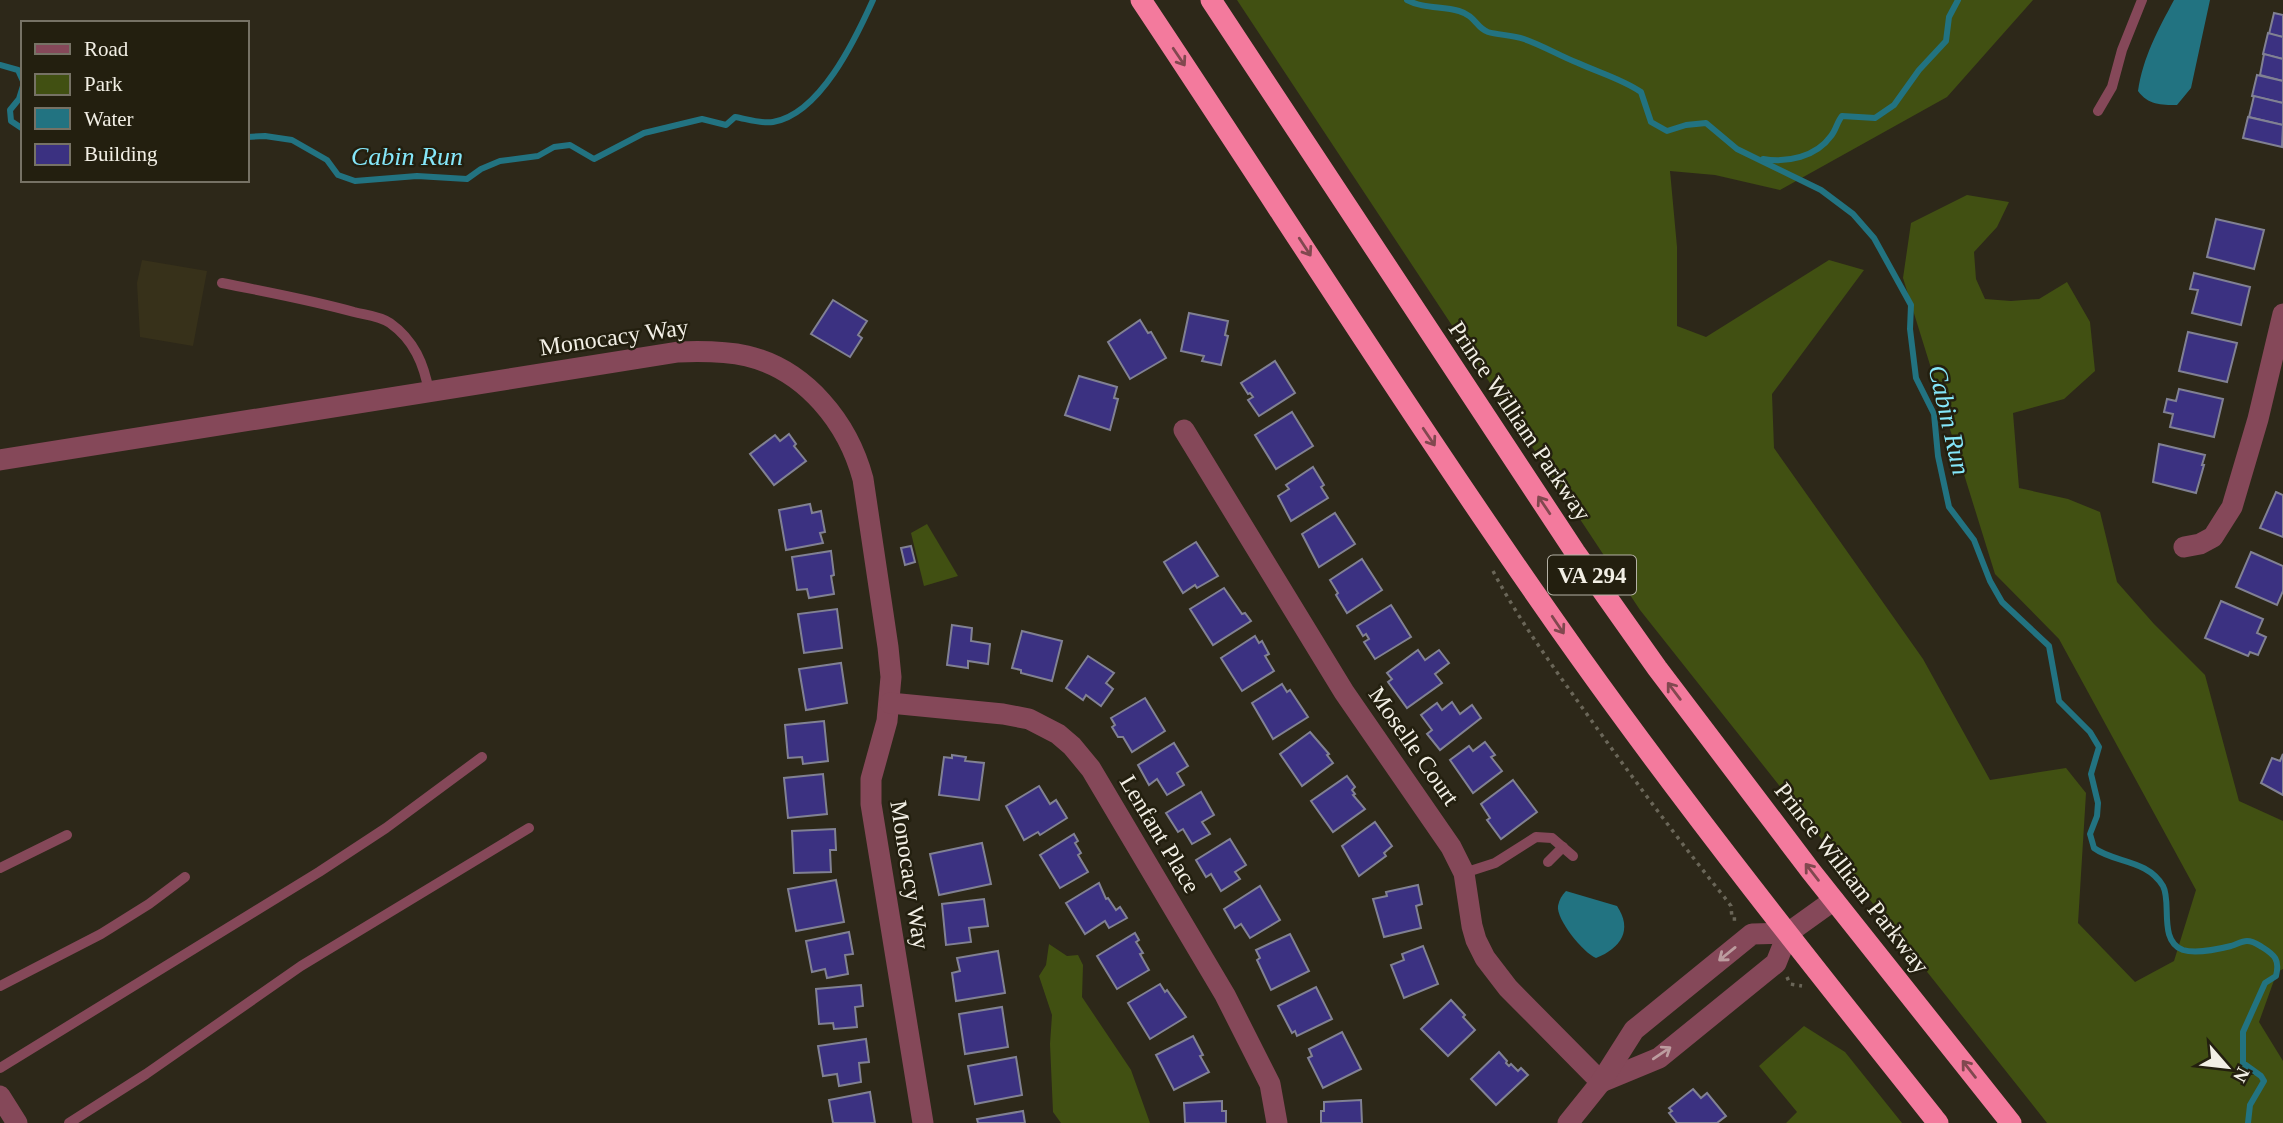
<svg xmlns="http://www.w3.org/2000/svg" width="2283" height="1123" viewBox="0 0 2283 1123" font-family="Georgia,serif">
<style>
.built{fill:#37311a}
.green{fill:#415012}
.water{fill:#227381}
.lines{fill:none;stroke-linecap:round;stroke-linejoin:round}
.stream{stroke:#227381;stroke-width:6}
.building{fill:#3b3181;stroke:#818193;stroke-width:2}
.path{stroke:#6a6658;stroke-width:3.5;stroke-dasharray:3.5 5;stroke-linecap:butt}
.lane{stroke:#854859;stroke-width:10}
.street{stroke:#854859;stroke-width:21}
.highway{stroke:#f37a9d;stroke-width:21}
.oneway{stroke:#81484f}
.oneway2{stroke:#bc9c9f}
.labels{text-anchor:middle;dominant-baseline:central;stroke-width:5;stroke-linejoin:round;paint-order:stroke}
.shield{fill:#231f0f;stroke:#b4b1a5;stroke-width:2}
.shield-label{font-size:23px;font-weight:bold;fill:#f2efe5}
.street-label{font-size:24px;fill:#f2efe5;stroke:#231f0f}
.water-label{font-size:26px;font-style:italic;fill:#85e7fa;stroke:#231f0f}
</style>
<rect width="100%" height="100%" fill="#2d2819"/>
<polygon class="built" points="142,260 207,271 193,346 140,337 137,283"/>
<g class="green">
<polygon points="1237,0 2033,0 1947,97 1780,190 1715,175 1670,171 1677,247 1677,326 1706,337 1829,260 1864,270 1772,394 1774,448 1923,659 1990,780 2066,768 2086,793 2078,923 2135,982 2174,961 2196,890 2059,639 1995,574 1903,278 1911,223 1967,195 2009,202 1997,227 1974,252 1976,279 1985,299 2011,301 2039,299 2067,282 2090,322 2095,371 2064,399 2013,413 2019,488 2068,499 2100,512 2117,582 2154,624 2205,675 2239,801 2283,821 2283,969 2277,972 2259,1022 2283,1061 2283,1123 2047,1123 1640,610"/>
<polygon points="927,524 958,576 924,586 911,533"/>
<polygon points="1049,944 1067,956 1078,955 1083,965 1082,997 1131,1070 1150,1123 1061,1123 1053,1112 1050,1044 1052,1015 1039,976 1046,965"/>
<polygon points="1804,1026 1845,1052 1902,1123 1786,1123 1797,1112 1759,1066"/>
</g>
<g class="water">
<path d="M2174 0H2210L2191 88 2177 105C2161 105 2148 105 2138 91 2143 57 2158 30 2174 0Z"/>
<path d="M1566 891 1617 906C1633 930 1621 948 1596 958 1583 953 1556 919 1558 906 1559 900 1562 895 1566 891Z"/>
</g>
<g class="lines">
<g class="stream">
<path d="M1407 0C1424 9 1441 6 1459 11 1476 16 1476 28 1488 32 1498 35 1512 35 1524 39 1542 45 1560 56 1578 63 1600 73 1622 79 1641 92L1651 122 1667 131 1686 125 1706 123 1737 149 1821 190 1853 214 1874 238 1911 305 1910 329 1916 378 1934 414 1938 456 1949 507 1974 540 1990 581 2002 602 2049 646 2059 701 2090 732 2099 747 2091 774 2098 803 2097 816 2090 834 2094 848C2114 863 2147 859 2163 886 2172 902 2158 941 2183 950 2196 954 2219 949 2231 946 2237 944 2242 941 2247 941 2253 941 2257 944 2262 947 2275 955 2280 960 2276 976L2265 983 2243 1032V1063L2261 1076 2264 1081 2250 1105 2248 1123"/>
<polyline points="0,65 18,70 23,81"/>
<polyline points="23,86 19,99 10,110 11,121 23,129"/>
<path d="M247 137 265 136 292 140 327 160 338 175 355 181 417 176 467 179 481 169 500 161 538 156 554 147 570 145 594 159 644 133 702 119 726 125 735 117C747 119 761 124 773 122 820 114 855 40 873 0"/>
<path d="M1763 159C1787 163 1816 157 1831 136 1836 130 1837 122 1842 116L1875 118 1894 105 1919 70 1946 41 1949 17 1958 0"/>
</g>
</g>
<g class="building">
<polygon points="2274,13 2283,15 2283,37 2269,34"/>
<polygon points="2268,33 2283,37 2283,59 2263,54"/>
<polygon points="2264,54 2283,59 2283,81 2260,75"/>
<polygon points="2257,75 2283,81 2283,103 2252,96"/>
<polygon points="2254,96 2283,103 2283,125 2249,117"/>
<polygon points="2248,117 2283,125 2282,147 2243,138"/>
<polygon points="2216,219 2264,230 2254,269 2207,257"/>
<polygon points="2194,273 2250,287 2241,325 2192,313 2198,290 2190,289"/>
<polygon points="833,300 867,321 858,335 862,338 850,357 811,334"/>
<polygon points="1189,313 1228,321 1225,335 1228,336 1221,365 1202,361 1204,356 1181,351"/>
<polygon points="1140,320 1148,333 1151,332 1166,358 1130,379 1108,342"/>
<polygon points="2188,332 2237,343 2227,382 2179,371"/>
<polygon points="1275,361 1295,393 1259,416 1248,400 1253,397 1250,393 1248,394 1241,383"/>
<polygon points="1079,376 1117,387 1114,398 1118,399 1110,430 1065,415"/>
<polygon points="2179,389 2223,399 2214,437 2170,427 2173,414 2164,412 2167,399 2176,401"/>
<polygon points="1292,412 1313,446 1276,469 1255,435"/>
<polygon points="789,434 796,444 794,446 806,461 774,485 750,454 775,435 780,441"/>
<polygon points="2159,444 2205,455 2202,465 2204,465 2196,493 2153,482"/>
<polygon points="1313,467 1324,485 1321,487 1328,498 1291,521 1278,496 1289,489 1286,485"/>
<polygon points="2276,492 2283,495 2283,537 2260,528"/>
<polygon points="810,504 812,513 821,511 825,532 820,533 823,543 786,550 779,510"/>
<polygon points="1335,513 1355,544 1319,567 1302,534"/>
<polygon points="1196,542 1218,576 1197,588 1195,585 1183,593 1164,562"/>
<polygon points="911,546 915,562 905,565 901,548"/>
<polygon points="831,551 834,575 831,576 834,594 809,598 807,589 797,590 792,557"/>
<polygon points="2251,552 2283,566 2283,591 2277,605 2236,587"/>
<polygon points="1362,559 1382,590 1347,613 1336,595 1338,593 1330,580"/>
<polygon points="1224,588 1242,614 1245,613 1251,621 1213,645 1190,609"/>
<polygon points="2221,601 2263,619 2257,633 2266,637 2258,655 2250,652 2248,656 2205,638"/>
<polygon points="1391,605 1411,637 1375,659 1364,642 1369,639 1366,634 1363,636 1357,626"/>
<polygon points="837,609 842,648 804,653 798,614"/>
<polygon points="952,625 972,628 971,641 990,644 988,664 968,661 968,668 947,665"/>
<polygon points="1022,631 1062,641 1052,681 1021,673 1021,670 1012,668"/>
<polygon points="1255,636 1259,643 1262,641 1269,654 1265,656 1274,671 1242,691 1221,658"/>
<polygon points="1418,650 1425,660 1439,650 1449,663 1435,674 1442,683 1407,708 1388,682 1392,679 1387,673"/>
<polygon points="1088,656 1114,673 1106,683 1113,689 1101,706 1086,695 1083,700 1066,688"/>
<polygon points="841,663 847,703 806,710 799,669"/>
<polygon points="1282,684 1287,692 1290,690 1308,717 1273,739 1252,703"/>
<polygon points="1145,698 1165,731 1132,752 1123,737 1118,737 1112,727 1115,725 1111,718"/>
<polygon points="1452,702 1460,714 1472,705 1481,718 1440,750 1427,734 1432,730 1421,715 1437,703 1442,710"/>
<polygon points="824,721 828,761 803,764 802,757 788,758 785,725"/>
<polygon points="1310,732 1329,754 1327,755 1333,763 1302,786 1280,754"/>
<polygon points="1485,742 1495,755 1491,757 1502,771 1473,793 1450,760 1469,746 1473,751"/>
<polygon points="1174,743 1188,766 1177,773 1184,785 1167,795 1157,779 1149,785 1138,765"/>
<polygon points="2283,754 2283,795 2261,783 2272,758 2280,761"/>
<polygon points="952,755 966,757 965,761 984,763 979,800 939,795 944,757 952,758"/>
<polygon points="823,774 827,814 788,818 784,778"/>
<polygon points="1347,776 1355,787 1352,790 1355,794 1353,795 1365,809 1333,832 1311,801"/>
<polygon points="1513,780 1537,812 1501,839 1487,820 1490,818 1481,804"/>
<polygon points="1039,786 1050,804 1056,800 1067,818 1040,835 1038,832 1024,840 1006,806"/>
<polygon points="1201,792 1214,815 1202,822 1210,834 1192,844 1183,829 1178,832 1166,813"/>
<polygon points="1375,822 1392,846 1384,853 1386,856 1359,876 1342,846"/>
<polygon points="835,829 836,850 830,850 831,872 794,873 792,831"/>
<polygon points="1074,834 1078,841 1075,843 1081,853 1078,855 1088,872 1060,888 1040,855"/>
<polygon points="1230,839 1246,865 1235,872 1240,879 1221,891 1211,874 1206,877 1196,860"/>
<polygon points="982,843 991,884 939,895 930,854"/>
<polygon points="836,880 844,922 796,931 788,889"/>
<polygon points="1099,883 1106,899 1108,898 1116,910 1120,907 1127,918 1109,928 1105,921 1085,934 1066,903"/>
<polygon points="1418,885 1422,904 1416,906 1421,928 1384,937 1373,899 1387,896 1386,892"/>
<polygon points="1260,886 1280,920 1250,938 1241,924 1235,928 1224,909"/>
<polygon points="984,899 988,926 969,928 971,942 946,945 942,904"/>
<polygon points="849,932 853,954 845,955 848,974 827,978 825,969 812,972 806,941"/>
<polygon points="1135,933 1139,940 1136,942 1143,953 1140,954 1149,970 1117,989 1097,956"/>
<polygon points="1290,934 1309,971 1271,990 1257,960 1260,958 1256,950"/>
<polygon points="1423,946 1438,984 1404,998 1391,965 1404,960 1402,954"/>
<polygon points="998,951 1005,993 956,1001 952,973 960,971 957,958"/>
<polygon points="1160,984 1165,992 1167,990 1186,1017 1150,1039 1128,1003"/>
<polygon points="861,985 863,1006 855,1007 857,1027 834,1029 833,1023 819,1024 816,989"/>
<polygon points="1316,987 1332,1019 1297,1036 1295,1031 1292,1033 1278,1006"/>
<polygon points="1451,1000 1465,1015 1463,1017 1475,1030 1448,1056 1421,1029"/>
<polygon points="1002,1007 1008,1047 965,1054 959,1014"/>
<polygon points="1342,1032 1361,1069 1323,1088 1308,1058 1312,1056 1309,1049"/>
<polygon points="1193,1036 1203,1055 1200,1056 1209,1072 1174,1090 1156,1055"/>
<polygon points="866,1039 869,1062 859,1063 861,1082 839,1086 837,1074 823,1076 818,1046"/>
<polygon points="1499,1052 1507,1061 1506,1063 1509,1066 1511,1064 1518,1071 1521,1068 1528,1075 1496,1105 1471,1079"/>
<polygon points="1016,1057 1022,1095 975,1104 968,1066"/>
<polygon points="1693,1089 1701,1098 1707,1093 1726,1116 1717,1123 1677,1123 1669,1113 1672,1111 1669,1108"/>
<polygon points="870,1092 875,1123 833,1123 829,1100"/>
<polygon points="1361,1100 1362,1123 1321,1123 1321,1111 1324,1111 1324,1102"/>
<polygon points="1222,1101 1222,1111 1226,1111 1226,1123 1185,1123 1184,1103"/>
<polygon points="1023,1111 1025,1123 978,1123 977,1119"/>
</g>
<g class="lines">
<g class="path">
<path d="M1493 571C1522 626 1560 676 1596 727 1638 785 1680 842 1725 898L1731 906 1732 919H1737"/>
<polyline points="1787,977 1790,984 1802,986"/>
</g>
<g class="lane">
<polyline points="2098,111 2112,87 2122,50 2142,0"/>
<path d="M222 283C267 292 311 300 354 312 366 315 380 316 390 323 414 340 424 364 429 392"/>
<polyline points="1548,862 1563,847"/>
<polyline points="0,868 67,835"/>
<polyline points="1464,873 1495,863 1536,837 1552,838 1573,856"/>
<polyline points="0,986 101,934 149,904 185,877"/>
<polyline points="0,1068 319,872 386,828 482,757"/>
<polyline points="69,1123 146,1074 301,966 529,828"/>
</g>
<g class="street">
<polyline points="1184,430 1344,692 1451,847 1464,873 1472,926 1476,940 1485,958 1508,988 1601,1082"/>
<path d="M0 460 678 352C702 351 724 351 747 356 806 370 848 423 863 479L888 647 891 677 887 721 871 779V804L923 1123"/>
<polyline points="2184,547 2200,544 2213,537 2232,507 2258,419 2283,314"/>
<polyline points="890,703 1003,714 1029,719 1058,734 1072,746 1091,769 1225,995 1270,1084 1277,1123"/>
<polyline points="1601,1082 1659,1058 1776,963 1788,933 1834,900"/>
<polyline points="0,1096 17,1123"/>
<polyline points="1568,1123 1601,1082 1634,1030 1752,934 1788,933"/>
</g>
<g class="highway">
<path d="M1141 0C1287 219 1427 442 1579 656 1693 816 1816 970 1938 1123"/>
<polyline points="1211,0 1575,552 1657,668 1810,870 2011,1123"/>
</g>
</g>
<defs><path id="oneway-shaft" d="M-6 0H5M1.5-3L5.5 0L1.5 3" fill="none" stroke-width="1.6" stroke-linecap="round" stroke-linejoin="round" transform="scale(1.75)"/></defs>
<g class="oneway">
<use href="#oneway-shaft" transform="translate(1179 57) rotate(56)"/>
<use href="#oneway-shaft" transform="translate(1305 247) rotate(57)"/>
<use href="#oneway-shaft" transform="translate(1429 437) rotate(56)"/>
<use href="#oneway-shaft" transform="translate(1544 505) rotate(-124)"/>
<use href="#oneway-shaft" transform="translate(1558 625) rotate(56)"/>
<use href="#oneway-shaft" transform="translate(1674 691) rotate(-127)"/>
<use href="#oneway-shaft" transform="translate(1812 872) rotate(-128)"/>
<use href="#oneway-shaft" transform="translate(1969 1069) rotate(-128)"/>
</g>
<g class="oneway2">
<use href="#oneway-shaft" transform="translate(1727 954) rotate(141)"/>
<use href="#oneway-shaft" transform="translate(1662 1053) rotate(-34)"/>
</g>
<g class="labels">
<rect class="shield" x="1548" y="555.5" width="88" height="39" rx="5"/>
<g class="shield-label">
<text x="1592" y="575">VA 294</text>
</g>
<g class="street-label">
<text transform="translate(614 337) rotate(-8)">Monocacy Way</text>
<text transform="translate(1520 421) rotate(56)">Prince William Parkway</text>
<text transform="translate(1414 746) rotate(55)">Moselle Court</text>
<text transform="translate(1160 834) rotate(59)">Lenfant Place</text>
<text transform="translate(910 875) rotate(81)">Monocacy Way</text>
<text transform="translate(1852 878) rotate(52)">Prince William Parkway</text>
</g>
<g class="water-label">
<text x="407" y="156">Cabin Run</text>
<text transform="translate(1949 420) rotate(77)">Cabin Run</text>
</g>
</g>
<rect x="21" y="21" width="228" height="161" fill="#231f0f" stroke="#767265" stroke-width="2"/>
<rect x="35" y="44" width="35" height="10" fill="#854859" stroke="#767265" stroke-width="2"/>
<text x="84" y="56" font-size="21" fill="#f2efe5">Road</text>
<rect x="35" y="74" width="35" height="21" fill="#415012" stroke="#767265" stroke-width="2"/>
<text x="84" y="91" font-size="21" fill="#f2efe5">Park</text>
<rect x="35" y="108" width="35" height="21" fill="#227381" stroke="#767265" stroke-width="2"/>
<text x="84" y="126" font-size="21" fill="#f2efe5">Water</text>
<rect x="35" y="144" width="35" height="21" fill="#3b3181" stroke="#767265" stroke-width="2"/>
<text x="84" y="161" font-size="21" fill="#f2efe5">Building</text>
<g transform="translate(2227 1067) rotate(118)" stroke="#231f0f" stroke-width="5" paint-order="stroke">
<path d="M0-5L12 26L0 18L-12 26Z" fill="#f2efe5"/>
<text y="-10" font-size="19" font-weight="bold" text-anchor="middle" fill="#f2efe5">N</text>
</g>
</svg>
